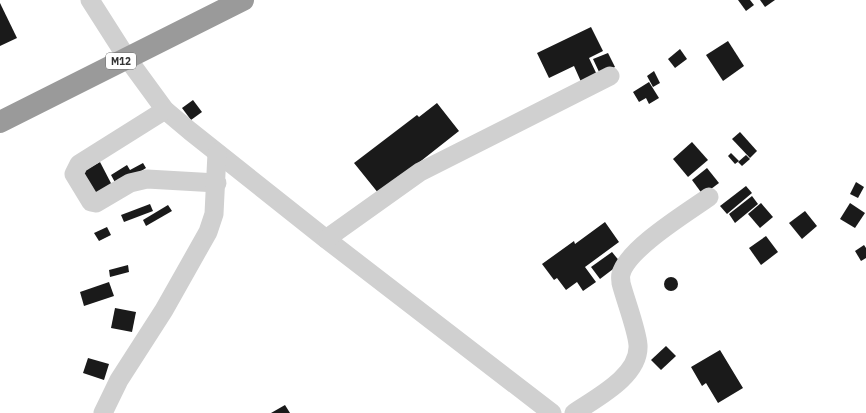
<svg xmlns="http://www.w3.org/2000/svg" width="866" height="413" viewBox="0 0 866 413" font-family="'IBM Plex Sans',sans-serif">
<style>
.building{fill:#1a1a1a}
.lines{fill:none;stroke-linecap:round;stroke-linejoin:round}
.minor{stroke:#d0d0d0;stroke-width:19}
.highway{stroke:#9a9a9a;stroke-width:22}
.labels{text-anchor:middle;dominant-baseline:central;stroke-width:4;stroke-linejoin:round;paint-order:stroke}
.shield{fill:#fff;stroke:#707070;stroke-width:1}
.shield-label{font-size:10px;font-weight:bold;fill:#333}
</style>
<rect width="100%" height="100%" fill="#fff"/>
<g class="building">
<polygon points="738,0 750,0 754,5 746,11"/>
<polygon points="760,0 775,0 765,7"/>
<polygon points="0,3 17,38 0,46"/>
<polygon points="591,27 603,51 589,58 598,77 582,84 574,66 549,78 537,53"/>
<polygon points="728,41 744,66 723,81 706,55"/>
<polygon points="680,49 687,59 675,68 668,59"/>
<polygon points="608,53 615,67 600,74 593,59"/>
<polygon points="654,71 660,83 653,87 647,76"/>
<polygon points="649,82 659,98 649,104 646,98 639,102 633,92"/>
<polygon points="193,100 202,112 191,120 182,108"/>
<polygon points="437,103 459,131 379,194 354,163 417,115 419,117"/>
<polygon points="740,132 757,151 750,158 732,139"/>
<polygon points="692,142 708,160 688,177 673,159"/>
<polygon points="731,153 739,161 735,164 728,156"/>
<polygon points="746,155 750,159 742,166 738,162"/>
<polygon points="100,162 113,187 96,197 82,172"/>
<polygon points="143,163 146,168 117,186 111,175 127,165 130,170"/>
<polygon points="707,168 719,183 703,195 692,180"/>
<polygon points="856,182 864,187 858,198 850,194"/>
<polygon points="746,186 752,193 727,214 720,206"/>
<polygon points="752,196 758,204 735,223 729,214"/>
<polygon points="761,203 773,217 760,228 748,214"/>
<polygon points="850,203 865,213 855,228 840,219"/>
<polygon points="150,204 153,211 124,222 121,215"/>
<polygon points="168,205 172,211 146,226 143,220"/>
<polygon points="805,211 817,226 802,239 789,223"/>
<polygon points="605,222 619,242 585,267 596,282 583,291 577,282 566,290 557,278 554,280 542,264 574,241 575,244"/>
<polygon points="107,227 111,235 99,241 94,233"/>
<polygon points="766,236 778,252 761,265 749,248"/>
<polygon points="864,245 866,248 866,258 861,261 855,251"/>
<polygon points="612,252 621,263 600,279 591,267"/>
<polygon points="128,265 129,272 110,277 109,270"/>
<circle cx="671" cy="284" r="7"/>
<polygon points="109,282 114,296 84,306 80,292"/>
<polygon points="115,308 136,312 132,332 111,328"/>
<polygon points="666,346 676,356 661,370 651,360"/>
<polygon points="720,350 743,388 718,403 706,383 702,386 691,367"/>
<polygon points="88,358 109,364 104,380 83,373"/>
<polygon points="285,405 290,413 271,413"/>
</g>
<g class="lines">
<g class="minor">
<polyline points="90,0 127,58 165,110 190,131 326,239 552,413"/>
<polyline points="165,110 79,164 74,174 91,202 96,203 130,183 147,179 217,183"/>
<polyline points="326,239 420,172 610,76"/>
<polyline points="103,413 119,380 164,310 208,232 214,214 217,153"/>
<path d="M574 413C596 398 640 376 638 345 637 330 625 299 621 283 621 280 620 277 621 274 627 249 688 212 709 197"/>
</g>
<polyline class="highway" points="0,122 243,0"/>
</g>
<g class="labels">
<rect class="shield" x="106" y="53" width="30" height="16" rx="3"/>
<g class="shield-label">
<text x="121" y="61">M12</text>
</g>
</g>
</svg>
